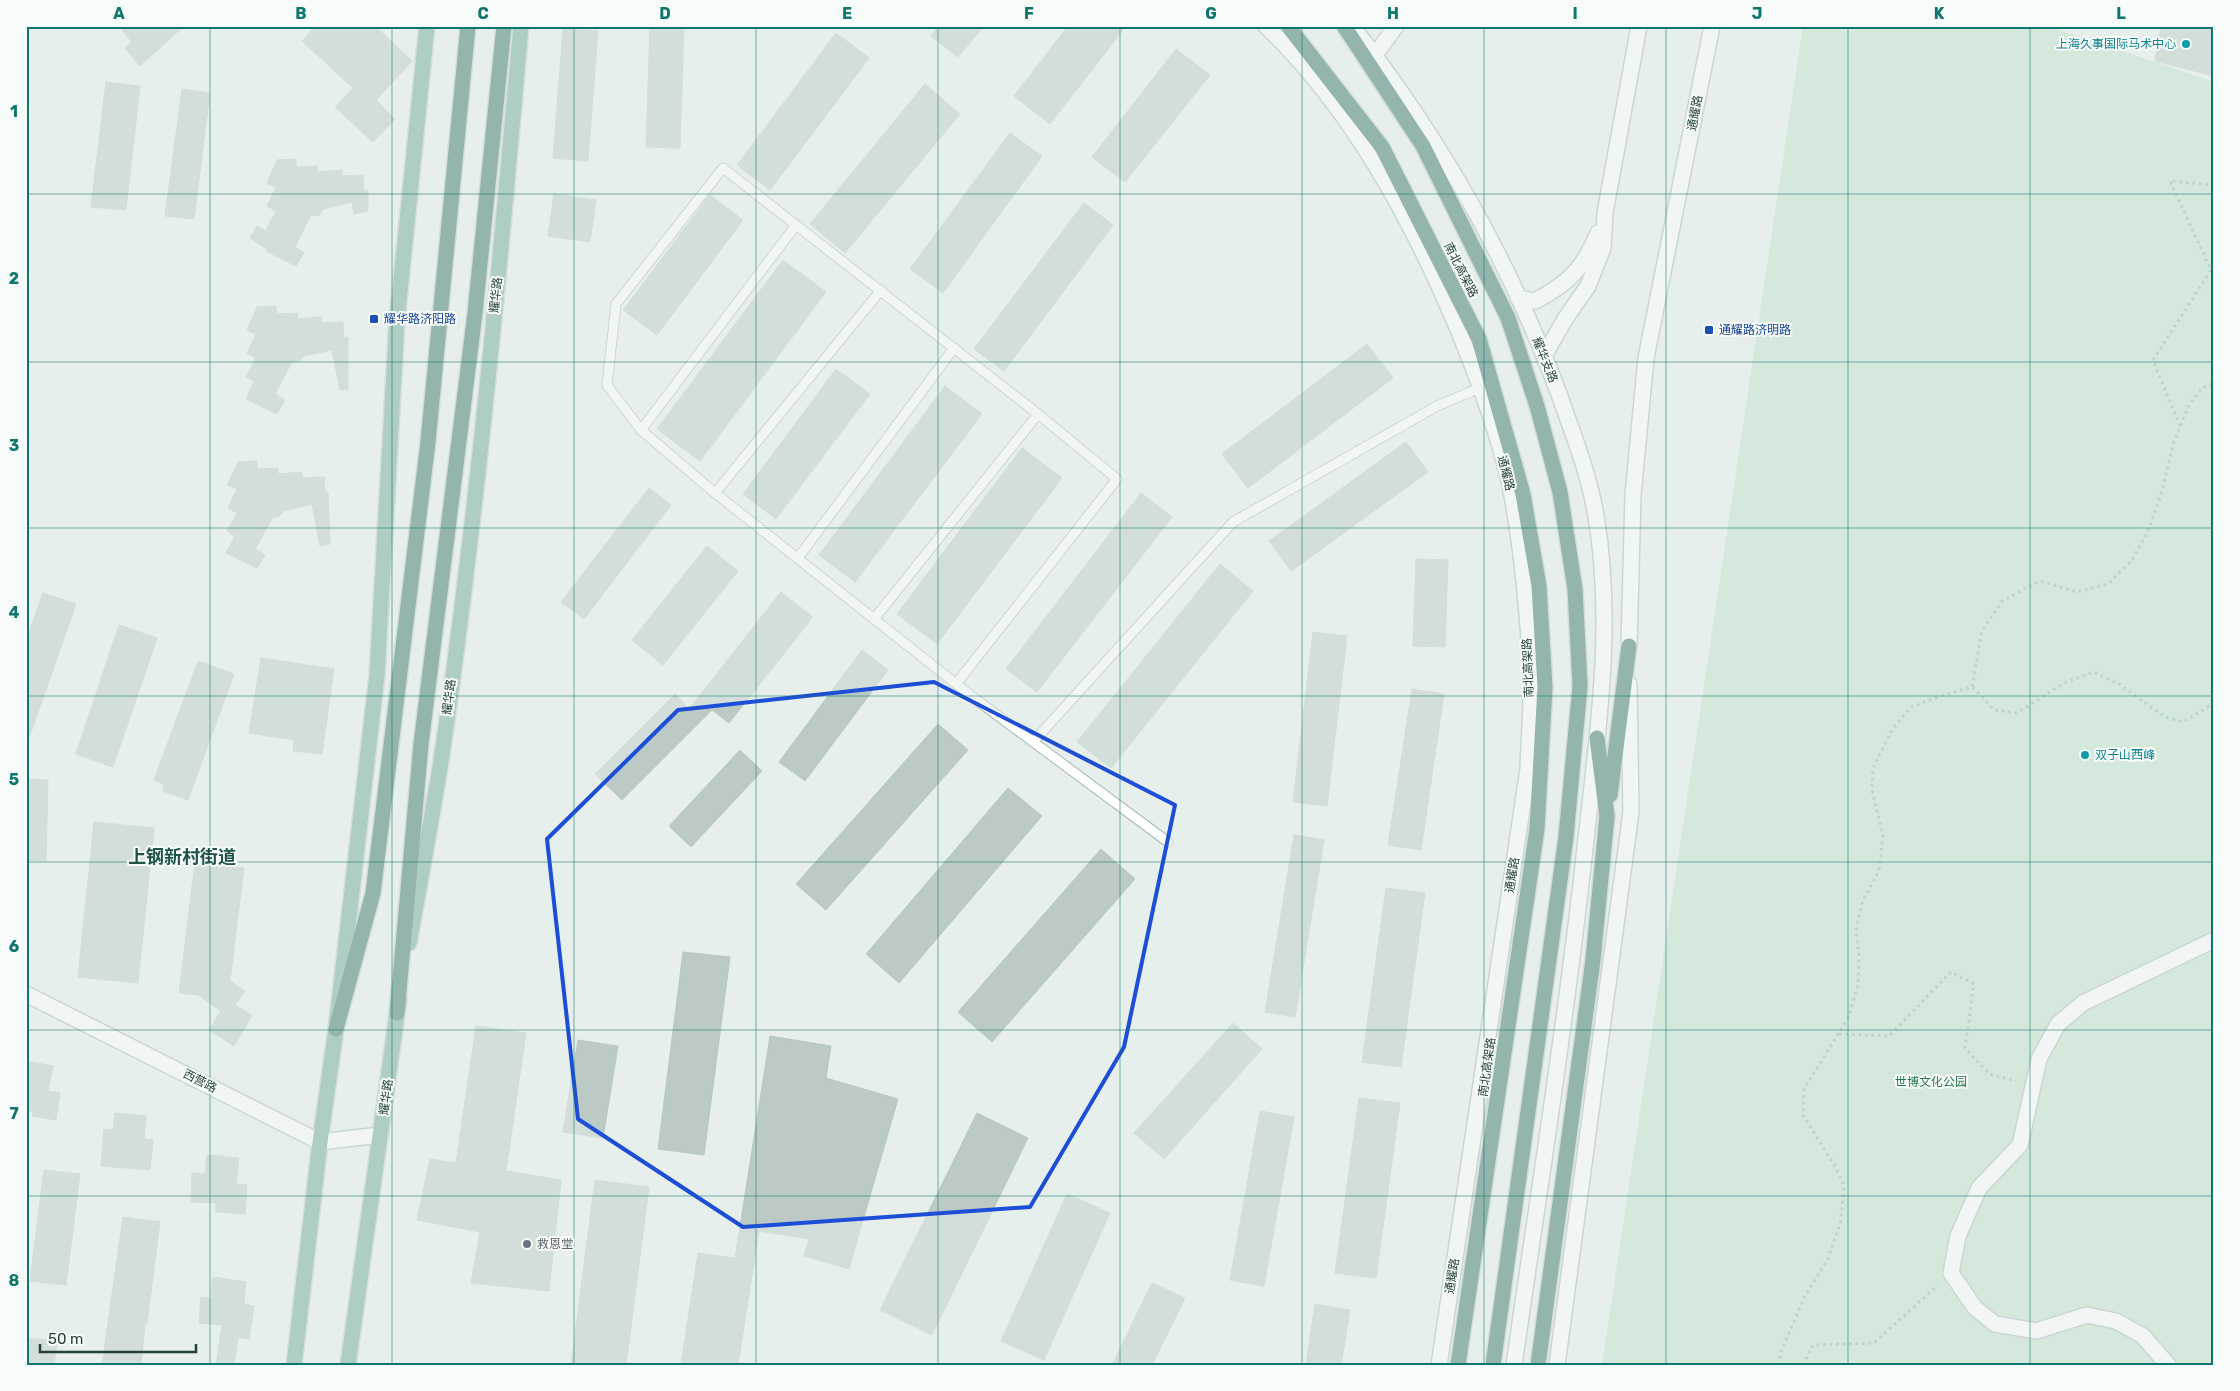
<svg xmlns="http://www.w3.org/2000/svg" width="2240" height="1391" viewBox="0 0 2240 1391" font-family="Rubik,'Noto Sans SC',sans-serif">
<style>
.green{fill:#bfe0c8}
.building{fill:#bbcac4;stroke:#b8c9c2}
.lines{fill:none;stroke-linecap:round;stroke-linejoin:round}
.lane-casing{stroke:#a8b8b2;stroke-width:11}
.street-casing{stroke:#a8b8b2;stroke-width:18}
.secondary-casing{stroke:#a4bbb3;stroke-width:18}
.primary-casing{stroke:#c2cac8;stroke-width:18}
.highway-casing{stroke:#c2cac8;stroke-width:18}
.path{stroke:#86b3a5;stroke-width:3;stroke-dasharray:2.5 4;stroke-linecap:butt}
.lane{stroke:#fff;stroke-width:9}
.street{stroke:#fff;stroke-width:15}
.secondary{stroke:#fff;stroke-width:15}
.primary{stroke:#6aa596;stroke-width:15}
.highway{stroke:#2f6f62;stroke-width:15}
.marked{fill:none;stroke:#1d4ed8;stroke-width:4;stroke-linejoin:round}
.grid{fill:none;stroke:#0f766e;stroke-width:1;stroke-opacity:0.55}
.culture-dot{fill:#0f9aa8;stroke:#f7fbf9;stroke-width:2}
.transit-dot{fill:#1a4fb4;stroke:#f7fbf9;stroke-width:2}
.worship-dot{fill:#6b7280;stroke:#f7fbf9;stroke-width:2}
.labels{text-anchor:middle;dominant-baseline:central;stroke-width:4;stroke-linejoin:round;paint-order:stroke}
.culture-label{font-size:12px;fill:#0d838f;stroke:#f7fbf9;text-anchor:end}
.street-label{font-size:12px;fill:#24423a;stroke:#f7fbf9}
.transit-label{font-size:12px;fill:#164399;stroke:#f7fbf9;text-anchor:start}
.park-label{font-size:12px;fill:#2d7a4b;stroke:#f7fbf9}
.worship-label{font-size:12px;fill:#5b616d;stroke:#f7fbf9;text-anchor:start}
.district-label{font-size:18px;font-weight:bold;fill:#1f5548;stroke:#f7fbf9}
.neatline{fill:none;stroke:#0f766e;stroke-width:2}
.grid-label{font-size:16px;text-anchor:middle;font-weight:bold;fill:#0f766e}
</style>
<rect width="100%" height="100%" fill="#e6efeb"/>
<polygon class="green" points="1803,26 2048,26 2214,82 2214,1365 1602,1365"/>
<g class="building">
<polygon points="119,26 184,26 140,66 125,48 132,42"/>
<polygon points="316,26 375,26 412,61 376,100 395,119 373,142 335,107 353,88 302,41"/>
<polygon points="650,26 684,26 680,148 646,147"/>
<polygon points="939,26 984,26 958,57 931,36"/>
<polygon points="1068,26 1126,26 1050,124 1014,96"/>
<polygon points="2161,26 2214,26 2214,76 2155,61"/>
<polygon points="563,29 598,31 588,161 553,158"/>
<polygon points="836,33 869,58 770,190 737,165"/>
<polygon points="1176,49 1210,75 1125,182 1092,157"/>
<polygon points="106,82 140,86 126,210 91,207"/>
<polygon points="925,84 960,114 845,253 810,224"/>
<polygon points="182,89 210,93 194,219 165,216"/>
<polygon points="1010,133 1042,156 943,293 910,269"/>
<polygon points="296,159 296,167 317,166 318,172 342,170 342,176 363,175 364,191 368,190 368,211 354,214 352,202 324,209 318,216 311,215 295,247 304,253 296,266 266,251 267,249 250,238 257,226 273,235 266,230 276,211 267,206 276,187 267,183 277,160"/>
<polygon points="554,194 596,200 590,242 548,236"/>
<polygon points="710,195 743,220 657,335 623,310"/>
<polygon points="1084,203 1113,225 1004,371 974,349"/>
<polygon points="783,260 826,292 700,461 657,429"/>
<polygon points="276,306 277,314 297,313 298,319 321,317 322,323 343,322 344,338 348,337 348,389 340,390 332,350 304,356 298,362 292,362 275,394 285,400 277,414 246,399 254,381 246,377 256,358 247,353 256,334 247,330 257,307"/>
<polygon points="1367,344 1393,378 1248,488 1222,454"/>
<polygon points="836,369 870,394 776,519 743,494"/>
<polygon points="945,386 982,414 855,582 819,555"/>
<polygon points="1406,442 1428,472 1291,571 1269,541"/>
<polygon points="1022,448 1062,478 937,644 897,614"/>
<polygon points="257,461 257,469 278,468 278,474 302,472 302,478 324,477 325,493 328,492 330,544 320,546 312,504 284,511 278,517 273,517 255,549 265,555 257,568 226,553 235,536 227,531 237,513 228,508 237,489 227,485 238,462"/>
<polygon points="649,488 671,505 584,619 561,602"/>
<polygon points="1141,493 1172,517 1037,692 1006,669"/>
<polygon points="707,546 738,571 663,665 632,640"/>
<polygon points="1416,559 1448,560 1445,647 1413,646"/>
<polygon points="1220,564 1253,591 1111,768 1077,742"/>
<polygon points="781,592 813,617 729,723 712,710 622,800 595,774 675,694 689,709"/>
<polygon points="43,593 76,604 29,738 26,738 26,641"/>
<polygon points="119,625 157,638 113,767 76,754"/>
<polygon points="1313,632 1347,636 1327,806 1293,802"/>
<polygon points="862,650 888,670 805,781 779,762"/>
<polygon points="261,658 334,669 322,754 293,751 294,740 249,733"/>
<polygon points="198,661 234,674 188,800 163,791 164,784 154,780"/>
<polygon points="1412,689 1444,694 1421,850 1388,845"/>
<polygon points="938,724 968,750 826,910 796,884"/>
<polygon points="740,750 762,771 691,847 669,826"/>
<polygon points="26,779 48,780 46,861 26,860"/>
<polygon points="1008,788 1042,816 899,983 866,954"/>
<polygon points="94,822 154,828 138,983 78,977"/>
<polygon points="1294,835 1324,840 1295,1017 1265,1012"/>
<polygon points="1101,849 1135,879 992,1042 958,1012"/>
<polygon points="195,862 244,868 230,981 245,991 235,1005 252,1015 234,1046 209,1030 221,1011 198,995 179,993"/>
<polygon points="1386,888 1425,893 1401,1067 1362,1062"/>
<polygon points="683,952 730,957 704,1155 658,1149"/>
<polygon points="1233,1023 1262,1049 1164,1159 1134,1133"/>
<polygon points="476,1026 526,1033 506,1171 561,1180 549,1291 471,1283 480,1232 417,1220 430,1159 456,1163"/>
<polygon points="770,1036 831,1046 826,1078 898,1099 849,1269 804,1256 809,1239 759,1231 738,1365 681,1365 698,1253 735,1258"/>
<polygon points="578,1040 618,1046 603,1138 563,1132"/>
<polygon points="26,1061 53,1066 48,1091 60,1093 56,1120 32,1116 33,1112 26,1110"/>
<polygon points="1359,1098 1400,1103 1376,1278 1335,1273"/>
<polygon points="1260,1111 1294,1117 1264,1286 1230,1280"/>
<polygon points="115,1113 146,1116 144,1139 153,1140 150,1170 101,1166 104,1129 113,1130"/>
<polygon points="977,1113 1028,1138 932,1335 880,1310"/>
<polygon points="207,1155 239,1158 236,1184 247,1185 245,1214 216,1212 216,1203 191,1202 192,1173 205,1174"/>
<polygon points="44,1170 80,1174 66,1285 30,1281"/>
<polygon points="595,1180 649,1187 626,1365 571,1365"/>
<polygon points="1067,1194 1110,1213 1044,1360 1001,1341"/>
<polygon points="123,1217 160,1222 147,1324 145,1323 141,1365 102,1365"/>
<polygon points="213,1277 246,1282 244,1304 254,1306 249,1339 238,1337 234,1365 216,1365 222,1325 199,1323 201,1297 211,1298"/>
<polygon points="1152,1283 1185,1298 1152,1365 1112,1365"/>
<polygon points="1315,1304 1350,1310 1341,1365 1306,1365"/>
<polygon points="26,1338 57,1341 54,1365 26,1365"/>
</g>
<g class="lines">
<g class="lane-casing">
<g id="lane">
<polyline points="641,430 796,225"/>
<polyline points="715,493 881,290"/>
<polyline points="798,558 954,348"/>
<polyline points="874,619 1038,414"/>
<polyline points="956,684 1117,479 1038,414 723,168 616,304 607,385 641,430 715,493 974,698 1168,842"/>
<polyline points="1033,742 1233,522 1437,406 1482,387"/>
</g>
</g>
<g class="street-casing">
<g id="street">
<polyline points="1375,55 1396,26"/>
<polyline points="1557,1365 1631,812 1629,684"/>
<polyline points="2168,1365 2143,1336 2116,1321 2087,1315 2036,1331 1995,1324 1975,1308 1951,1273 1958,1236 1979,1188 2020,1145 2039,1059 2058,1024 2083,1003 2214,940"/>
</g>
</g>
<g class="secondary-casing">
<g id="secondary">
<path d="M1266 26C1352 109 1411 218 1457 327 1478 378 1498 431 1510 485 1522 547 1528 612 1531 675 1532 706 1529 738 1528 769L1439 1365"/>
<path d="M1352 26C1442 141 1508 258 1559 394 1573 434 1589 474 1596 516 1614 624 1598 731 1586 839 1567 1015 1539 1190 1514 1365"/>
<path d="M1518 298 1535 301C1569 283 1583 269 1598 233"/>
<polyline points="1544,356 1565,319 1588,286 1603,248 1605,213 1639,26"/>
<polyline points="1629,646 1633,495 1646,358 1712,26"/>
<polyline points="26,994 320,1142 380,1135"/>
</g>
</g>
<g class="primary-casing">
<g id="primary">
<path d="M409 943C421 876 434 809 444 741 478 504 500 265 521 26"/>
<polyline points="294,1365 320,1142 336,1029 377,675 397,320 427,26"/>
<polyline points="348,1365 399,1000"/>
</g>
</g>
<g class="highway-casing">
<g id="highway">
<polyline points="1288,26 1382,147 1479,339 1523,494 1539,586 1545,687 1537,829 1458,1365"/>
<polyline points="1344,26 1423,146 1508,318 1537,406 1560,492 1575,589 1580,686 1566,837 1493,1365"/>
<polyline points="1610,795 1629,646"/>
<polyline points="397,1013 421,744 475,313 504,26"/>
<polyline points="336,1029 373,893 428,442 468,26"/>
<polyline points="1538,1365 1593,960 1607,816 1597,738"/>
</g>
</g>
<g class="path">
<polyline points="2180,426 2153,360 2211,270 2170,181 2214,185"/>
<polyline points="1973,687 1994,710 2017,713 2064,683 2093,672 2119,684 2165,717 2183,722 2214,703"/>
<polyline points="1839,1034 1889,1036 1951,972 1974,984 1965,1048 1989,1074 2016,1081"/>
<polyline points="1780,1365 1780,1354 1805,1296 1828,1259 1841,1220 1844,1185 1836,1168 1803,1115 1804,1089 1848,1018 1858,985 1859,957 1856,930 1863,900 1879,871 1883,836 1872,790 1873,768 1892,730 1911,707 1937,697 1972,687 1982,631 2002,601 2040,581 2077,592 2108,584 2132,560 2147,533 2161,495 2173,445 2188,407 2202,388 2214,383"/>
<polyline points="1803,1365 1813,1345 1874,1343 1938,1285"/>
</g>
<use href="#lane" class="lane"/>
<use href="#street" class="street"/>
<use href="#secondary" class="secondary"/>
<use href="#primary" class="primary"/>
<use href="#highway" class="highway"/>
</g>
<path d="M0 0H2240V1391H0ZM934 682 1175 805 1124 1047 1030 1207 743 1227 578 1119 547 839 678 710Z" fill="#e6efeb" fill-opacity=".55" fill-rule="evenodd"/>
<path class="marked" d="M934 682 1175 805 1124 1047 1030 1207 743 1227 578 1119 547 839 678 710Z"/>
<path class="grid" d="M210 26V1365M392 26V1365M574 26V1365M756 26V1365M938 26V1365M1120 26V1365M1302 26V1365M1484 26V1365M1666 26V1365M1848 26V1365M2030 26V1365M26 194H2214M26 362H2214M26 528H2214M26 696H2214M26 862H2214M26 1030H2214M26 1196H2214"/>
<g class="culture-dot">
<circle cx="2186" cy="44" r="5"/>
<circle cx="2085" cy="755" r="5"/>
</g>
<g class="transit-dot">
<rect x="369" y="314" width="10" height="10" rx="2.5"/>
<rect x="1704" y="325" width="10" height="10" rx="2.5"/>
</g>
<circle class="worship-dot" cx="527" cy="1244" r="5"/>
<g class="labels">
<g class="culture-label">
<text x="2176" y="44">上海久事国际马术中心</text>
<text x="2095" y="755" text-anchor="start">双子山西峰</text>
</g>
<g class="street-label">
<text transform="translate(1695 113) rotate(-79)">通耀路</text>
<text transform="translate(1461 270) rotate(63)">南北高架路</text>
<text transform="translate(496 295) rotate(-84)">耀华路</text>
<text transform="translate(1545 360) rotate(68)">耀华支路</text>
<text transform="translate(1506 473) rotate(76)">通耀路</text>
<text transform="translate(1528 668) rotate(-92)">南北高架路</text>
<text transform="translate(449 697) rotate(-83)">耀华路</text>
<text transform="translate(1512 875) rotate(-81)">通耀路</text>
<text transform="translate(1487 1067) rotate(-82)">南北高架路</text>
<text transform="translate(200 1081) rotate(27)">西营路</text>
<text transform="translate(386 1097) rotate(-82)">耀华路</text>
<text transform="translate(1452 1276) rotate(-81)">通耀路</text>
</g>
<g class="transit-label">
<text x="384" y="319">耀华路济阳路</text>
<text x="1719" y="330">通耀路济明路</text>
</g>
<g class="park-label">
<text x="1931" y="1082">世博文化公园</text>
</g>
<g class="worship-label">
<text x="537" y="1244">救恩堂</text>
</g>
<g class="district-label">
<text x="182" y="857">上钢新村街道</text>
</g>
</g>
<rect width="2240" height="1391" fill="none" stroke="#f7fbf9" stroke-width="55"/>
<path d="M40 1344v8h156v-8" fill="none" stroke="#24423a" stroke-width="2.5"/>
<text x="48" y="1344" font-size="15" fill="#24423a" stroke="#f7fbf9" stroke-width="4" paint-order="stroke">50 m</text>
<rect x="28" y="28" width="2184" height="1336" class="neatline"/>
<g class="grid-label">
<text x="119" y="19">A</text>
<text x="301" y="19">B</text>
<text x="483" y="19">C</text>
<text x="665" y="19">D</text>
<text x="847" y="19">E</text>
<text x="1029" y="19">F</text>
<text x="1211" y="19">G</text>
<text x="1393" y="19">H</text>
<text x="1575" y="19">I</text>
<text x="1757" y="19">J</text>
<text x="1939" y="19">K</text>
<text x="2121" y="19">L</text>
<text x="14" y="117">1</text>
<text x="14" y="284">2</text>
<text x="14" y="451">3</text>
<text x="14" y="618">4</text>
<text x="14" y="785">5</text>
<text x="14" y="952">6</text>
<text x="14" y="1119">7</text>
<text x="14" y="1286">8</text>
</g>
</svg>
